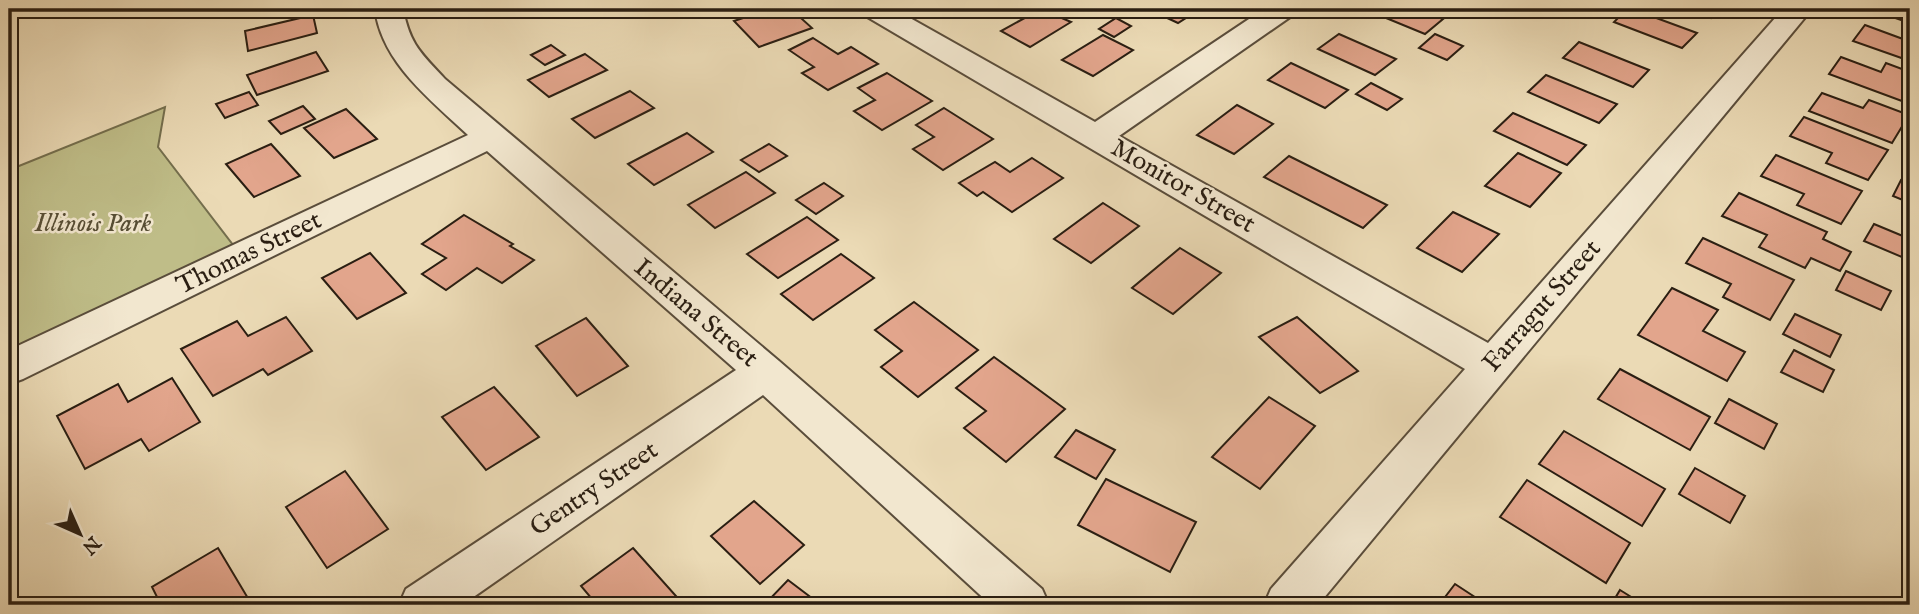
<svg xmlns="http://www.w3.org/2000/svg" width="1919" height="614" viewBox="0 0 1919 614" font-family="'IM FELL English',serif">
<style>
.green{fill:#bfbd88;stroke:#746e4d;stroke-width:2}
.building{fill:#e2a58c;stroke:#2a1e12;stroke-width:2}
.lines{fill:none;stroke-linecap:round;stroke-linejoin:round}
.minor-casing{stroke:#5a4d3b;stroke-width:4}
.minor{fill:#f2e7cf;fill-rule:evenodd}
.labels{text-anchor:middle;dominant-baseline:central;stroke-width:5;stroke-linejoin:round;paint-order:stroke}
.street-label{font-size:26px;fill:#2a1e12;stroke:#f2e7cf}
.park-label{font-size:26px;font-style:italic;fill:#574e35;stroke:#f2e7cf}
</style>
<rect width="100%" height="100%" fill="#ebdab5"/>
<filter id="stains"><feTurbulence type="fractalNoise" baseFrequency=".00286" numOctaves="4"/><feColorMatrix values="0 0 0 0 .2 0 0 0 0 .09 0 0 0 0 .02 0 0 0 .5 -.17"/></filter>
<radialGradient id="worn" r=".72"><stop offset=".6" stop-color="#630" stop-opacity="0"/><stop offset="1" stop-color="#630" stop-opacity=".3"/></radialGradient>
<polygon class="green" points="165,107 158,147 233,245 9,352 9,170"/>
<g class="building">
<polygon points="541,9 580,9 543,16"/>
<polygon points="771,9 791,9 812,28 759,47 734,21"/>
<polygon points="1041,9 1071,22 1030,47 1001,31"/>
<polygon points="1148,9 1200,9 1178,23"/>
<polygon points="1372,9 1418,9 1443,19 1425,34 1369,11"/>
<polygon points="1627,9 1632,9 1697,33 1682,48 1614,22"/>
<polygon points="1685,9 1720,9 1711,18"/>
<polygon points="1885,9 1910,9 1910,23 1881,13"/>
<polygon points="313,15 317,33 248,51 245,31"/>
<polygon points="1116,18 1131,26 1114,37 1099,29"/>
<polygon points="1865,25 1903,39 1910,32 1910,61 1853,41"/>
<polygon points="1339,34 1396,59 1375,75 1318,49"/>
<polygon points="1435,34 1463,46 1447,60 1419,48"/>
<polygon points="1103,35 1133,50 1093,76 1062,60"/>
<polygon points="813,38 838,54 851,47 878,64 828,90 802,73 814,67 789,50"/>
<polygon points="1579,42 1649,70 1633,87 1563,58"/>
<polygon points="551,45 565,55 545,65 531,55"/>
<polygon points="316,52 328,71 257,95 247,75"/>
<polygon points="585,54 607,70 549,97 528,80"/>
<polygon points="1841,57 1881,72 1886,63 1910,72 1910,104 1829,74"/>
<polygon points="1291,63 1348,90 1325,108 1268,80"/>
<polygon points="887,73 932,101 882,130 854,111 875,100 858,88"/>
<polygon points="1546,75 1617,104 1599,123 1528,92"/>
<polygon points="1371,83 1402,99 1387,110 1356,94"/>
<polygon points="630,91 654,108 595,138 572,119"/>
<polygon points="249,92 258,105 225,118 216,104"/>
<polygon points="1822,93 1863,108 1869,100 1909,115 1892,143 1809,111"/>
<polygon points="1237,105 1273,124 1234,154 1197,135"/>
<polygon points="303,106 315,119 281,134 269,121"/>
<polygon points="944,108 993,139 943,170 913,149 934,137 916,125"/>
<polygon points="346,109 377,139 334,158 304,128"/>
<polygon points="1513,113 1586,145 1567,165 1494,131"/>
<polygon points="1804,117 1888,150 1868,180 1826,163 1832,153 1790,136"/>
<polygon points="687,133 713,152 654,185 628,164"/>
<polygon points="271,144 300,176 254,197 226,164"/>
<polygon points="769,144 787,156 759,172 741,160"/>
<polygon points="1518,153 1561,173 1530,207 1485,186"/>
<polygon points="1776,155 1862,191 1841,224 1797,205 1804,194 1761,176"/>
<polygon points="1289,156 1387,205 1363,228 1264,177"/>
<polygon points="1032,158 1063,178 1012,212 983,192 977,196 959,183 995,162 1010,172"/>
<polygon points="746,172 775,193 715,228 688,205"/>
<polygon points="1901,180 1910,184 1910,203 1893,196"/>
<polygon points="824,183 843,196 816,214 796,200"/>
<polygon points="1739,193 1827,232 1823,239 1851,252 1840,271 1811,258 1805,268 1759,247 1767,235 1722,216"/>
<polygon points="1103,203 1139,226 1091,263 1054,239"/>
<polygon points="1453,212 1499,234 1462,272 1417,248"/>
<polygon points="464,215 513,244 510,246 534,260 502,283 477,268 446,290 422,274 446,258 422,244"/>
<polygon points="807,217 838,240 778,278 747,254"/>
<polygon points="1874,224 1910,239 1909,260 1864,241"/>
<polygon points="1703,238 1794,280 1770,320 1723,297 1731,284 1686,263"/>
<polygon points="1180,248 1221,273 1173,314 1132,288"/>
<polygon points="370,253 406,293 357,319 322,278"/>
<polygon points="841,254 874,278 813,320 781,294"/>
<polygon points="1846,271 1891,291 1881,310 1836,290"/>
<polygon points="1672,288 1718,310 1703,331 1745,352 1727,381 1638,335"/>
<polygon points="914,302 978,350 918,397 881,367 902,351 875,330"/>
<polygon points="1795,314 1841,335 1830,357 1783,334"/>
<polygon points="286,317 312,351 268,375 263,369 213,396 181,349 237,321 248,336"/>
<polygon points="1297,317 1358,371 1320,393 1259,337"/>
<polygon points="586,318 628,366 577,396 536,346"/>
<polygon points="1794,350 1834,370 1823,392 1781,372"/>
<polygon points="994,357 1065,409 1006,462 964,428 986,411 956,388"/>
<polygon points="1620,369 1710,417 1690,450 1598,399"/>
<polygon points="172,378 200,422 149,451 141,439 85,469 57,416 118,384 128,402"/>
<polygon points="494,387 539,437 486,470 442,417"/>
<polygon points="1269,397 1315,426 1260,489 1212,457"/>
<polygon points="1729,399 1777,424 1764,449 1715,423"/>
<polygon points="1076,430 1115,450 1096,479 1055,457"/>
<polygon points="1564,431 1665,489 1642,526 1539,464"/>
<polygon points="1695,468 1745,496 1730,523 1679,494"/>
<polygon points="345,471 388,529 327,568 286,507"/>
<polygon points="1106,479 1196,522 1170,572 1078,525"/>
<polygon points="1527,480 1630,543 1606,583 1500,517"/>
<polygon points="754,501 804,545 760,584 711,536"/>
<polygon points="218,548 252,605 161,605 152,587"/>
<polygon points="633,548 684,605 597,605 581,586"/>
<polygon points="788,580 817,602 813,605 764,605"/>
<polygon points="1455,584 1487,605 1439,605"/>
<polygon points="1620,590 1644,605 1611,605"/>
</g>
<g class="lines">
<g class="minor-casing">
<g id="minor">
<path d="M375 9H403C410 45 421 53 445 79L779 361 1042 589 1049 605H991L763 395 462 605H399L406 589 736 370 487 151 23 379 9 384V350L468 135C430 99 382 63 375 9Z"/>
<polygon points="860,9 894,9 1095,122 1264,9 1297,9 1293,15 1119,136 1488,343 1783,9 1812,9 1318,605 1264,605 1271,589 1465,369 864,15"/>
</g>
</g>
<use href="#minor" class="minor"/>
</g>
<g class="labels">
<g class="street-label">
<text transform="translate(1183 186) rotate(30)">Monitor Street</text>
<text transform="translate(249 253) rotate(-26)">Thomas Street</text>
<text transform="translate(1542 306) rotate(-49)">Farragut Street</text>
<text transform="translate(696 313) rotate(40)">Indiana Street</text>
<text transform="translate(594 489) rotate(-34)">Gentry Street</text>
</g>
<g class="park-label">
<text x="93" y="223">Illinois Park</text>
</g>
</g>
<rect width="1919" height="614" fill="none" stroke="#ebdab5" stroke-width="35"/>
<rect x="10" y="10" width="1898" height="593" fill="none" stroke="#2a1e12" stroke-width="3.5"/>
<rect x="18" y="18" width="1884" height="579" fill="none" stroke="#2a1e12" stroke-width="2"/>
<g transform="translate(80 534) rotate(135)" stroke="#f2e7cf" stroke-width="5" paint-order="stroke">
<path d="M0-5L12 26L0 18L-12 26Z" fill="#2a1e12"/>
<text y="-10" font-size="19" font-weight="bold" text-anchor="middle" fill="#2a1e12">N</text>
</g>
<rect width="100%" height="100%" filter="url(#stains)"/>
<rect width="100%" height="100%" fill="url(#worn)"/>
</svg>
